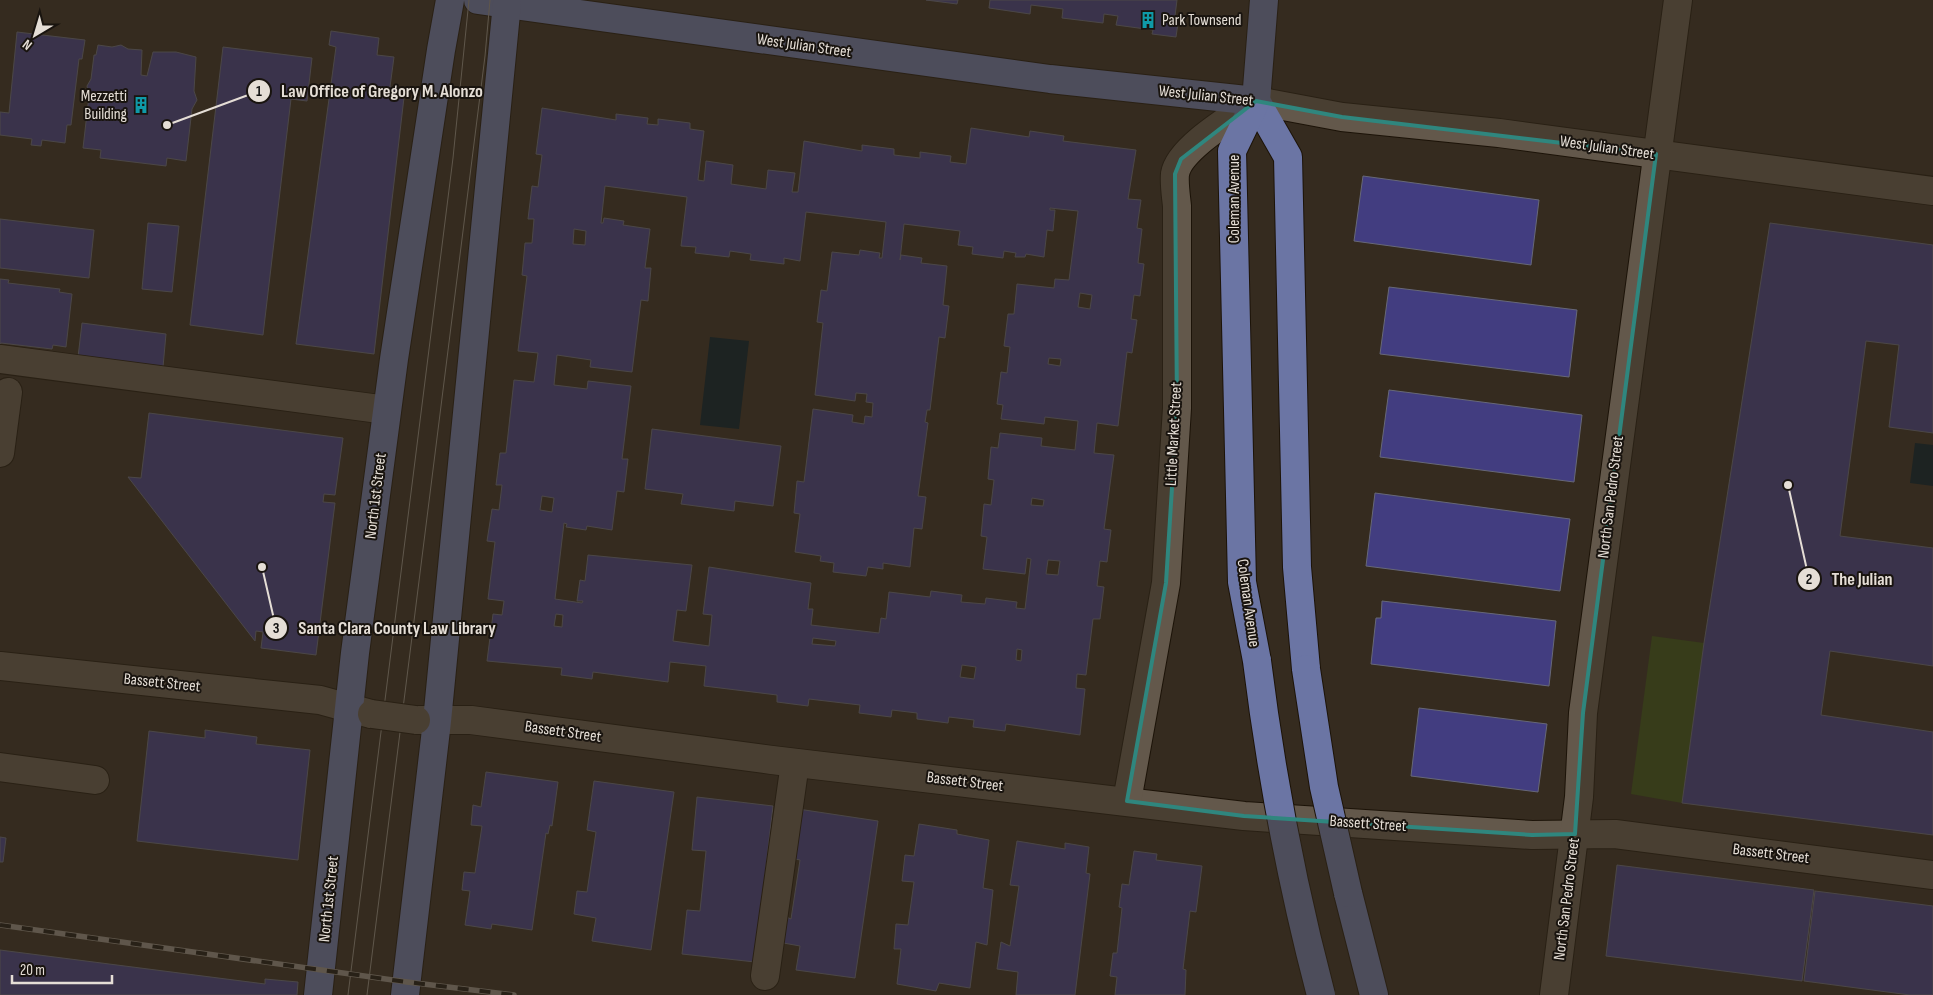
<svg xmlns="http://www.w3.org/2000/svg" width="1933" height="995" viewBox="0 0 1933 995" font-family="'Sofia Sans Condensed',sans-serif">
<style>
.green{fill:#3a5016}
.water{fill:#001927}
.building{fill:#423d80;stroke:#676878;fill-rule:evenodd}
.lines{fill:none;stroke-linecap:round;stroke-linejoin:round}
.minor-casing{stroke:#1c1308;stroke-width:30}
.major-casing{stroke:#1c1308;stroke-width:30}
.minor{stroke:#63584b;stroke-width:28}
.major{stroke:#6b75a4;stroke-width:28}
.tram{stroke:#938b81;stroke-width:1}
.rail-casing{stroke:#938b81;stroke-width:5.5}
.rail{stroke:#19140f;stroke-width:4;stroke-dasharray:11;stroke-linecap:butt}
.minor-bridge-casing{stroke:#1c1308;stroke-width:30;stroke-linecap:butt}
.major-bridge-casing{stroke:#1c1308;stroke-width:30;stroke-linecap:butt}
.minor-bridge{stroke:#63584b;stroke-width:28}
.major-bridge{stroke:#6b75a4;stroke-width:28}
.marked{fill:none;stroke:#2f867e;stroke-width:4;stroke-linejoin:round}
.labels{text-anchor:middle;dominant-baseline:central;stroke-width:4;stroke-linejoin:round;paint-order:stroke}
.poi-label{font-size:16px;fill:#e5ded6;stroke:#19140f;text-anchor:start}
.street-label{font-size:16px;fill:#e5ded6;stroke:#19140f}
.leader{fill:none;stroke:#e5ded6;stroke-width:2}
.callout-dot{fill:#e5ded6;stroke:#19140f;stroke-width:2}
.mark-label{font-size:15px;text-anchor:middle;font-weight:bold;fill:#111}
.callout-label{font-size:18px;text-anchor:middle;font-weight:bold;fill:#e5ded6;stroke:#19140f;stroke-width:4;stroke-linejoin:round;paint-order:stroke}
</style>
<rect width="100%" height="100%" fill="#352b1f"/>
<polygon class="green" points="1652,636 1704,643 1682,803 1631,794"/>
<g class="water">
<polygon points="710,337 749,341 739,429 700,425"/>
<polygon points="1915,443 1933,445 1933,486 1910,483"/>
</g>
<g class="building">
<polygon points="926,0 958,0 957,4"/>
<polygon points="990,0 1177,0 1175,16 1179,16 1176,37 1152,34 1153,30 1116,25 1118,16 1104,14 1103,23 1062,18 1063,9 1031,5 1030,14 989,8"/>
<polygon points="331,31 379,38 377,55 394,57 390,87 405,89 374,354 296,344 336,47 329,45"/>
<polygon points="17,32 85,40 82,59 79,59 71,125 67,125 65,143 42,140 41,146 31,145 32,139 0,135 0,112 9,113"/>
<polygon points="98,45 112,47 121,45 128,49 142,50 141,75 147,76 153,52 176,52 196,57 194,91 197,100 192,109 186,161 167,158 166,166 100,158 101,150 83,148 89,96 87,86 91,79 94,55 96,55"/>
<polygon points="223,47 312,58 307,101 291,99 263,335 190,325"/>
<path d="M542 108 616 120V114L648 118 647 124 658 125V119L690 123V129L704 131 698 180 704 181 706 161 733 165 731 184 766 189 768 170 795 173 792 192H798L804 141 862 151V145L894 149V155L920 158V152L951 156 950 162 966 164 971 128 1029 137 1030 131 1064 136 1063 141 1136 150 1128 199 1141 200 1137 228 1142 229 1138 263 1144 264 1140 296 1134 295 1131 319 1137 320 1132 353 1127 352 1118 426 1097 423 1094 453 1114 455 1104 529 1111 530 1107 562 1100 561 1097 586 1104 587 1100 619H1093L1086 675 1077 674 1076 688 1085 689 1080 735 1006 724 1005 731 973 727 974 720 949 717 948 723 917 719V713L892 710 891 717 859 713 860 705 809 699 808 706 777 702V695L704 686 706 666 670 662 668 682 593 672 592 679 561 675 562 668 487 661 493 614 502 615 504 601 488 599 495 542 487 541 492 509 499 510 502 485H496L500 453H506L514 380 534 382 538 353 518 351 527 276 522 275 525 243H532L534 219H528L532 186 538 187 542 155 536 154ZM605 186 687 197 681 246 696 247 695 253 729 257 730 251 751 254 750 260 784 264V258L800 261 806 212 886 222 882 258H879L880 253 860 250 859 255 832 252 827 291 821 290 817 322 823 323 815 395 855 401 856 393 867 394 866 402 873 403 872 417 865 416 864 424 852 422 853 415 813 409 804 482 797 481 794 513 800 514 795 552 821 556 820 561 834 563 833 572 866 576 868 567 883 569V563L910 567 914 528 922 529 926 497 918 496 928 423 925 422 927 410H930L939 337 945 338 949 306 943 305 947 266 921 263 922 258 901 255 900 260 904 224 960 231 958 245 973 247 972 254 1003 258 1004 251 1016 253 1015 257H1025L1026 254 1044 257 1047 230 1053 231 1055 210H1050V208L1078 211 1069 280 1055 279 1054 288 1017 284 1014 314H1008L1004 346 1010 347 1007 373 1001 372 997 404 1003 405 1001 419 1044 424 1045 417 1078 421 1075 450 1041 446 1042 438 1000 433 998 448 991 447 988 479 994 480 991 505 984 504 981 536 987 537 983 569 1025 574 1027 558 1031 559 1025 609 1016 608 1017 602 986 598 985 604 961 602 962 595 931 591 930 597 889 592 886 619 881 618 879 633 811 625 813 609H808L811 583 709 567 703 614 712 615 709 646 673 641 677 610 686 611 692 565 588 555 585 581 580 580 577 601H583L582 603 555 599 564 523 567 524 566 527 586 530 587 526 612 530 617 491 624 492 628 459H622L631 386 588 381 587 389 554 385 557 355 591 360 590 367 632 372 641 300 648 301 651 268H645L650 229 623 225 624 221 604 218 603 223H601ZM574 229 586 231 585 245 573 244ZM1080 293 1092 295 1090 309 1078 307ZM1049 358 1061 359 1060 366 1048 364ZM542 496 554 498 552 512 540 510ZM1032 498 1044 500 1043 506 1031 505ZM1048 560 1060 561 1058 575 1046 574ZM556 614 563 615 562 627 554 626ZM813 638 836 641 835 646 812 644ZM1017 649 1022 650 1021 661 1016 660ZM962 665 976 667 974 679 960 677Z"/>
<polygon points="1363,176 1539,200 1531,265 1354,241"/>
<polygon points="0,219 94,230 89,278 0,268"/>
<polygon points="148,223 179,226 172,292 142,289"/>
<polygon points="1770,223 1933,245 1933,433 1889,427 1899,345 1866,341 1840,536 1933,548 1933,666 1830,651 1821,715 1933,732 1933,835 1682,803 1704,643"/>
<polygon points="0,279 9,280 8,283 60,289 59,292 72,294 66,347 53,345 52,349 1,343 0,345"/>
<polygon points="1389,287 1577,310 1569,377 1380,354"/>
<polygon points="82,323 166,334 163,367 78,357"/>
<polygon points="1389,390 1582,415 1574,482 1380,457"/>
<polygon points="149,413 343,438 335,495 324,494 323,502 335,503 316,655 261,648 263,632 256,631 255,641 128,477 141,478"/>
<polygon points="652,429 781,446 773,506 735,501 734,511 681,504 683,494 645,489"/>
<polygon points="1375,493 1570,519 1560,591 1366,566"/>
<polygon points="1382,601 1556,621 1549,686 1371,664 1376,618 1381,618"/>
<polygon points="1419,708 1547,724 1538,792 1411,776"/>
<polygon points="205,730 257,737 256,744 310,750 298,860 137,841 149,731 205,738"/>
<polygon points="486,772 558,782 552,826 550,825 548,834 546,833 532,930 492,924 491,929 465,925 470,891 462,890 464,872 475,873 482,826 471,825 473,805 481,807"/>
<polygon points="594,781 674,792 651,950 592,941 596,918 574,914 577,891 587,892 596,832 587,830"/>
<polygon points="697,797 773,806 755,962 682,954 687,910 700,911 706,851 692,850"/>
<polygon points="798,809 878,821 855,978 796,970 800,946 778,942 782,915 791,919 800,860 791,858"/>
<polygon points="919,824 957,830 957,834 989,840 983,888 993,890 987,945 976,942 970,988 939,983 936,991 897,984 901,949 894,949 896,924 908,925 914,882 902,881 905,855 914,856"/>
<polygon points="0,837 6,838 3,862 0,862"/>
<polygon points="1017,841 1065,849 1065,843 1089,847 1086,873 1090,874 1075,995 1016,995 1018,972 997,969 1001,942 1010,946 1019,886 1010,885"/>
<polygon points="1134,851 1157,854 1156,860 1202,866 1196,912 1190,911 1183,969 1186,970 1185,995 1115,995 1117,977 1110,976 1113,953 1117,953 1122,908 1119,907 1122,884 1129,885"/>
<polygon points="1617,865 1814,890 1802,981 1606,956"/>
<polygon points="1815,891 1933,906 1933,995 1910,995 1804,981"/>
<polygon points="0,950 265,984 265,979 298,982 297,995 0,995"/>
</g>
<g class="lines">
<g class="minor-casing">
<g id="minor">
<polyline points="0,359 387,410"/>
<polyline points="0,453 8,392"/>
<polyline points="0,666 320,700 371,714"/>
<polyline points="416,720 471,720 772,760 1244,816 1532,835 1615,834 1933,875"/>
<polyline points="0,767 95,780"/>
<path d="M1127 801 1166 583 1177 408V206C1176 196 1174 184 1175 174 1179 148 1235 116 1256 101L1342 117 1499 133 1933 191"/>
<polyline points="765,976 795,763"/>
<polyline points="1554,995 1579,797 1583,713 1678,0"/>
</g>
</g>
<g class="major-casing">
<g id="major">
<polyline points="478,0 1050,79 1256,101"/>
<polyline points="1256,101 1288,157 1297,567 1306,669"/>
<polyline points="1257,661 1242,582 1232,151 1256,101 1264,0"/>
<polyline points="1348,893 1374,995"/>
<polyline points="318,995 355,653 394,359 441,50 450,0"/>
<polyline points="405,995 437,721 507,3"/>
</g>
</g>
<use href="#minor" class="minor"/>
<use href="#major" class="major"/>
<g class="tram">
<polyline points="348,995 453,158 469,0"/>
<polyline points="367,995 485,56 490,0"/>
</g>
<g class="rail-casing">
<polyline id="rail" points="0,925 407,982 514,995"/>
</g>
<use href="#rail" class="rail"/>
<g class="minor-bridge-casing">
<polyline id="minor-bridge" points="372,714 416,720"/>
</g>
<g class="major-bridge-casing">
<g id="major-bridge">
<path d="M1257 661C1271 774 1292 885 1321 995"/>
<polyline points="1306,669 1324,787 1348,893"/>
</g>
</g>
<use href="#minor-bridge" class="minor-bridge"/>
<use href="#major-bridge" class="major-bridge"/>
</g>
<path d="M0 0H1933V995H0ZM1256 101 1342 117 1656 154 1583 713 1575 834 1532 835 1244 816 1127 801 1166 583 1177 408 1175 174 1181 159Z" fill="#352b1f" fill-opacity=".55" fill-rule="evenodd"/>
<path class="marked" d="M1256 101 1342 117 1656 154 1583 713 1575 834 1532 835 1244 816 1127 801 1166 583 1177 408 1175 174 1181 159Z"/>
<defs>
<g id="building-bare" transform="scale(1.35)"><path d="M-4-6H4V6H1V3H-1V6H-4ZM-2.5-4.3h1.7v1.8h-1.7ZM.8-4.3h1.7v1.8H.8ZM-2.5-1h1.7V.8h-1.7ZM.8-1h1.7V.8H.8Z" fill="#0f9aa8" stroke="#19140f" stroke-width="2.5" paint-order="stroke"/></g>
</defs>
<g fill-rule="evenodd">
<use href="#building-bare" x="1148" y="20"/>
<use href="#building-bare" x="141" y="105"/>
</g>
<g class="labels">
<g class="poi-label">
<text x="1162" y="20">Park Townsend</text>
<text x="127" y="96" text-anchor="end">Mezzetti<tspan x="127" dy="18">Building</tspan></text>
</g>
<g class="street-label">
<text transform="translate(804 46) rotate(8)">West Julian Street</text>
<text transform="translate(1206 96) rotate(6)">West Julian Street</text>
<text transform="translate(1607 148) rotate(8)">West Julian Street</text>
<text transform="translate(1234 199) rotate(-90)">Coleman Avenue</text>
<text transform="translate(1174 434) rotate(-87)">Little Market Street</text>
<text transform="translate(376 496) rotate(-83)">North 1st Street</text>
<text transform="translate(1611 497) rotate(-83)">North San Pedro Street</text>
<text transform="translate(1248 603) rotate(82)">Coleman Avenue</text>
<text transform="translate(162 683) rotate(6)">Bassett Street</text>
<text transform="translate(563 732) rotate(8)">Bassett Street</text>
<text transform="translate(965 782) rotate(7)">Bassett Street</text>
<text transform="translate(1368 824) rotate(4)">Bassett Street</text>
<text transform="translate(1771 854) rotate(7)">Bassett Street</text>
<text transform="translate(329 899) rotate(-84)">North 1st Street</text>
<text transform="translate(1567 899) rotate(-83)">North San Pedro Street</text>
</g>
</g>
<path class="leader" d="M167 125L259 91M1788 485L1809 579M262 567L276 628"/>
<g class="callout-dot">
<circle cx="167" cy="125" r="5"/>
<circle cx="1788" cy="485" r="5"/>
<circle cx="262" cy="567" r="5"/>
<circle cx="259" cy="91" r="12"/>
<circle cx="1809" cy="579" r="12"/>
<circle cx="276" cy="628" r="12"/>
</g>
<g class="mark-label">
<text x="259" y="96">1</text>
<text x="1809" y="584">2</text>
<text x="276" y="633">3</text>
</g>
<g class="callout-label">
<text x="382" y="97">Law Office of Gregory M. Alonzo</text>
<text x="1862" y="585">The Julian</text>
<text x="397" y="634">Santa Clara County Law Library</text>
</g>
<g transform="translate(35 35) rotate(218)" stroke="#19140f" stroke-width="4" paint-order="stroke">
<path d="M0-4L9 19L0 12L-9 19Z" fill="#e5ded6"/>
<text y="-8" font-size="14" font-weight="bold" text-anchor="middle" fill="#e5ded6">N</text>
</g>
<path d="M12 975v8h100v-8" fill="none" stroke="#e5ded6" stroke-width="2.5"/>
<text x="20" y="975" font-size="15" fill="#e5ded6" stroke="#19140f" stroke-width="4" paint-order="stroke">20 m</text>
</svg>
